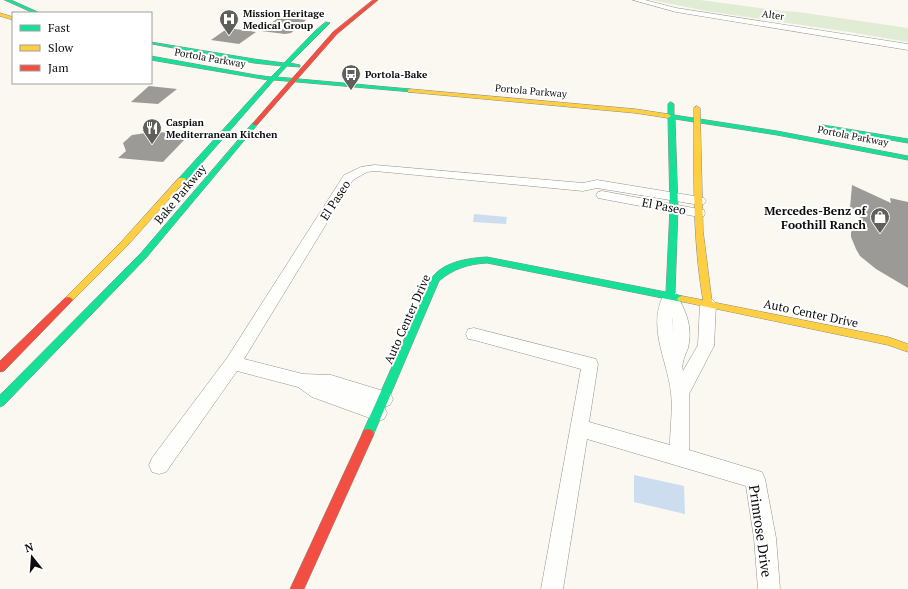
<svg xmlns="http://www.w3.org/2000/svg" width="908" height="589" viewBox="0 0 908 589" font-family="'PT Serif',serif">
<style>
.green{fill:#e0ecd3}
.water{fill:#cbddef}
.building{fill:#9c9a96}
.lines{fill:none;stroke-linecap:round;stroke-linejoin:round}
.street-casing{stroke:#93928f;stroke-width:1}
.fast-casing{stroke:#8a8985;stroke-width:1}
.slow-casing{stroke:#8a8985;stroke-width:1}
.jam-casing{stroke:#8a8985;stroke-width:1}
.street{fill:#fefefd;fill-rule:evenodd}
.fast{fill:#16e098;fill-rule:evenodd}
.slow{fill:#ffcf43;fill-rule:evenodd}
.jam{fill:#f24e42;fill-rule:evenodd}
.labels{text-anchor:middle;dominant-baseline:central;stroke-width:4;stroke-linejoin:round;paint-order:stroke}
.far-poi-label{font-size:10px;font-weight:bold;fill:#0c0c0c;stroke:#fff;text-anchor:start}
.far-street-label{font-size:10px;fill:#0c0c0c;stroke:#fff}
.street-label{font-size:12px;fill:#0c0c0c;stroke:#fff}
.poi-label{font-size:12px;font-weight:bold;fill:#0c0c0c;stroke:#fff;text-anchor:end}
.near-street-label{font-size:14px;fill:#0c0c0c;stroke:#fff}
</style>
<rect width="100%" height="100%" fill="#faf8f0"/>
<polygon class="green" points="652,0 700,0 783,11 798,12 908,28 908,42 843,31 706,11"/>
<g class="water">
<polygon points="474,214 507,217 506,224 473,222"/>
<polygon points="634,475 684,486 685,514 634,502"/>
</g>
<g class="building">
<polygon points="283,17 306,20 291,33 285,34 261,31 278,18"/>
<polygon points="228,28 256,32 239,44 211,40"/>
<polygon points="149,86 177,89 158,104 131,102"/>
<polygon points="148,131 180,134 177,138 186,138 163,162 118,158 126,151 123,143 132,135 146,133"/>
<polygon points="852,185 891,203 890,198 908,202 908,288 876,269 860,256 856,249 851,237 851,232 864,212 850,208"/>
</g>
<g class="lines">
<g class="street-casing">
<g id="street">
<polygon points="633,0 645,0 676,8 908,44 908,50 676,12"/>
<polygon points="375,165 583,183 597,180 700,197 704,198 706,201 704,204 700,205 597,188 583,191 375,171 367,172 353,180 244,359 303,374 331,375 390,393 393,399 390,405 384,407 379,405 384,407 387,413 384,419 378,421 312,397 298,387 237,371 166,472 159,474 152,472 149,465 152,458 227,358 344,175 361,167"/>
<polygon points="602,191 699,209 704,210 705,213 704,216 699,217 598,198 596,195 598,192"/>
<path d="M670 290 675 292C686 311 693 326 688 348 685 356 681 363 683 371L698 345 700 304 703 300 708 298 713 300 716 304 714 346 689 394V450L762 472 765 479 776 538 780 589H758L754 538 746 486 587 439 563 589H541L581 369 474 340 468 339 466 334 468 329 474 328 596 359 598 364 589 422 670 445C670 428 673 410 671 393 667 358 646 326 665 292ZM672 317 674 336 672 319Z"/>
</g>
</g>
<g class="fast-casing">
<g id="fast">
<polygon points="5,0 11,0 40,13 34,13"/>
<polygon points="326,22 330,23 290,63 300,65 300,67 287,66 277,77 410,89 412,90 412,92 274,80 185,182 179,182 179,178 268,80 151,60 151,56 256,75 271,77 282,66 254,63 152,44 151,42 254,59 284,63 315,31"/>
<path d="M671 102 674 104V115L777 131 908 156V160L777 135 675 119 678 208 675 294 685 297 687 299 685 301 682 302 487 263C468 264 453 269 439 281L372 438 368 439 364 438 362 434 431 279C442 262 468 258 487 257L666 292 670 208 668 118 665 116 668 114V104Z"/>
<polygon points="253,123 258,124 146,258 4,405 0,407 0,395 140,254"/>
<polygon points="823,125 908,139 908,143 821,128 820,127"/>
</g>
</g>
<g class="slow-casing">
<g id="slow">
<polygon points="0,13 13,17 13,20 0,16"/>
<polygon points="410,89 635,109 668,114 671,116 668,118 635,113 408,92 408,90"/>
<path d="M697 106 700 108 703 231 712 302 888 337 908 344V352L888 345 679 301 677 299 679 297 682 296 703 300C692 236 694 172 694 108Z"/>
<polygon points="179,178 185,178 186,180 127,246 71,302 65,302 63,300 121,242"/>
</g>
</g>
<g class="jam-casing">
<g id="jam">
<polygon points="373,0 378,0 337,34 257,125 253,125 253,123 333,32"/>
<polygon points="68,297 71,298 73,300 71,302 4,371 0,372 0,361 65,298"/>
<polygon points="368,429 372,430 374,434 304,589 290,589 364,430"/>
</g>
</g>
<use href="#street" class="street"/>
<use href="#fast" class="fast"/>
<use href="#slow" class="slow"/>
<use href="#jam" class="jam"/>
</g>
<defs>
<g id="hospital-pin" transform="scale(1)"><path d="M0 17L-7.5 6A9.5 9.5 0 1 1 7.5 6Z" fill="#5f5f5c" stroke="#fff"/><path d="M-5-5h3v3.5h4V-5h3V5h-3V1.5h-4V5h-3Z" fill="#fff"/></g>
<g id="bus-pin" transform="scale(1)"><path d="M0 17L-7.5 6A9.5 9.5 0 1 1 7.5 6Z" fill="#5f5f5c" stroke="#fff"/><path d="M-5-6H5V4H4V6H2V4H-2V6H-4V4H-5ZM-3.5-4V0h7V-4ZM-3.5 1.2v1.5H-2V1.2ZM2 1.2v1.5H3.5V1.2Z" fill="#fff"/></g>
<g id="restaurant-pin" transform="scale(1)"><path d="M0 17L-7.5 6A9.5 9.5 0 1 1 7.5 6Z" fill="#5f5f5c" stroke="#fff"/><path d="M-5-6h1v4h1v-4h1v4h1v-4h1v5L-1.5 .5V6h-2V.5L-5-1ZM5-6V6H3V1.5H1.5Q1.5-4 5-6Z" fill="#fff"/></g>
<g id="shop-pin" transform="scale(1)"><path d="M0 17L-7.5 6A9.5 9.5 0 1 1 7.5 6Z" fill="#5f5f5c" stroke="#fff"/><path d="M-5-2.5h2.3a2.7 3.5 0 0 1 5.4 0H5L5.5 6h-11ZM-1.5-2.5h3a1.5 2.3 0 0 0-3 0Z" fill="#fff"/></g>
</defs>
<g fill-rule="evenodd">
<use href="#hospital-pin" x="229" y="19"/>
<use href="#bus-pin" x="351" y="74"/>
<use href="#restaurant-pin" x="152" y="128"/>
<use href="#shop-pin" x="880" y="217"/>
</g>
<g class="labels">
<g class="far-poi-label">
<text x="243" y="13">Mission Heritage<tspan x="243" dy="12">Medical Group</tspan></text>
<text x="365" y="74">Portola-Bake</text>
<text x="166" y="122">Caspian<tspan x="166" dy="12">Mediterranean Kitchen</tspan></text>
</g>
<g class="far-street-label">
<text transform="translate(773 15) rotate(8)">Alter</text>
<text transform="translate(210 58) rotate(10)">Portola Parkway</text>
<text transform="translate(531 91) rotate(5)">Portola Parkway</text>
<text transform="translate(853 136) rotate(11)">Portola Parkway</text>
</g>
<g class="street-label">
<text transform="translate(180 194) rotate(-50)">Bake Parkway</text>
<text transform="translate(335 200) rotate(-57)">El Paseo</text>
<text transform="translate(664 206) rotate(11)">El Paseo</text>
<text transform="translate(811 313) rotate(12)">Auto Center Drive</text>
<text transform="translate(407 319) rotate(-66)">Auto Center Drive</text>
</g>
<g class="poi-label">
<text x="866" y="210">Mercedes-Benz of<tspan x="866" dy="14">Foothill Ranch</tspan></text>
</g>
<g class="near-street-label">
<text transform="translate(761 531) rotate(82)">Primrose Drive</text>
</g>
</g>
<rect x="12" y="12" width="140" height="72" fill="#ffffff" stroke="#9e9e9e"/>
<rect x="20" y="25" width="20" height="6" fill="#16e098" stroke="#9e9e9e"/>
<text x="48" y="32" font-size="12" fill="#0c0c0c">Fast</text>
<rect x="20" y="45" width="20" height="6" fill="#ffcf43" stroke="#9e9e9e"/>
<text x="48" y="52" font-size="12" fill="#0c0c0c">Slow</text>
<rect x="20" y="65" width="20" height="6" fill="#f24e42" stroke="#9e9e9e"/>
<text x="48" y="72" font-size="12" fill="#0c0c0c">Jam</text>
<g transform="translate(32 557) rotate(343)" stroke="#ffffff" stroke-width="3" paint-order="stroke">
<path d="M0-3L7 15L0 10L-7 15Z" fill="#0c0c0c"/>
<text y="-6" font-size="11" font-weight="bold" text-anchor="middle" fill="#0c0c0c">N</text>
</g>
</svg>
